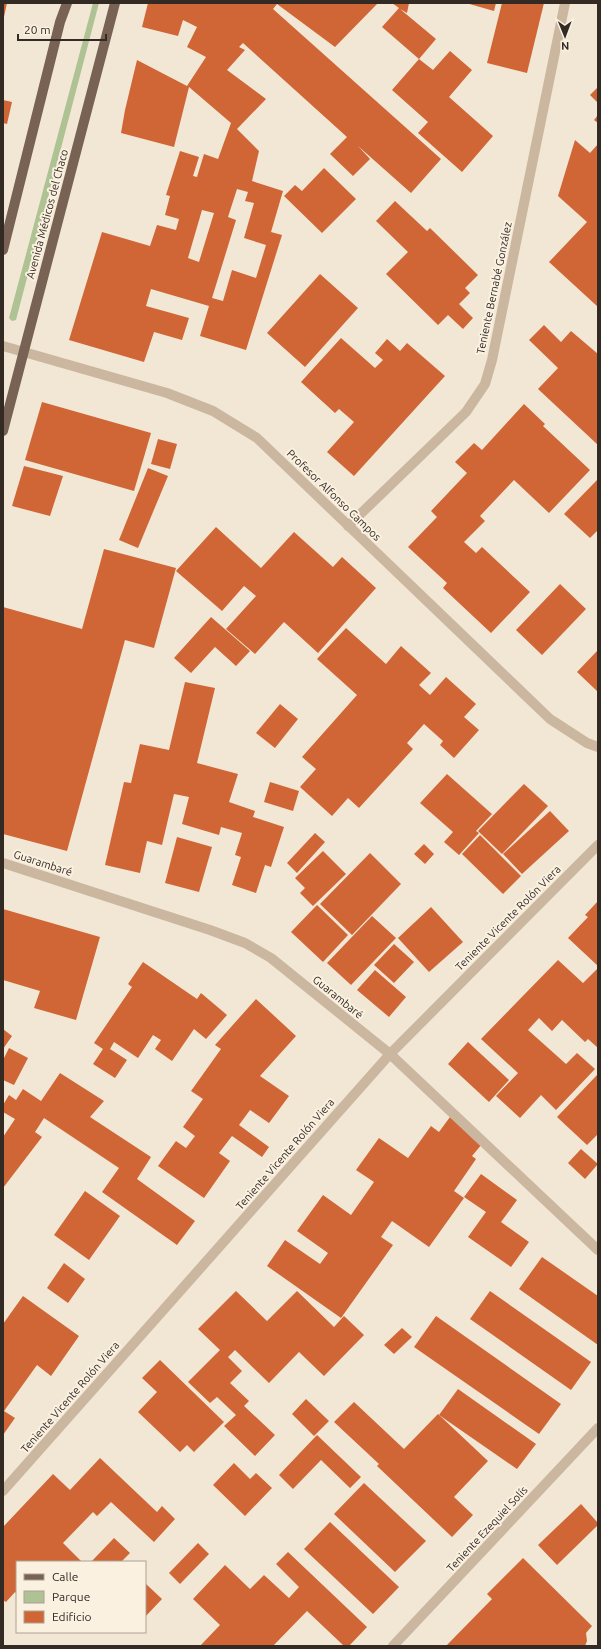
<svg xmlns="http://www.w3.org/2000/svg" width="601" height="1649" viewBox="0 0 601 1649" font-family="Ubuntu,sans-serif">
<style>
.green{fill:#afc294}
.building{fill:#d06635;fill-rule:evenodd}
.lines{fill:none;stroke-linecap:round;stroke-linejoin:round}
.minor{stroke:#cbb7a0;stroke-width:10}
.primary{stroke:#786254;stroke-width:10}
.labels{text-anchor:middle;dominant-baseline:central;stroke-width:4;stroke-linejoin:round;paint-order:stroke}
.street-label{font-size:11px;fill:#342a24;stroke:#faf1e1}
</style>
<rect width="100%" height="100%" fill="#f2e7d5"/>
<polygon class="green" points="93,3 99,3 16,320 12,321 9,318"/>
<g class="building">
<polygon points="3,3 7,3 4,17 3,17"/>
<path d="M148 3H378L335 47 277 4 273 9 441 159 411 193 358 146 370 159 353 176 330 154 347 137 243 43 239 47 245 50 227 70 266 99 237 129 259 151 252 181 283 191 271 232 282 235 246 350 200 336 209 306 151 289 146 306 189 318 182 340 154 332 144 362 69 340 102 232 150 246 157 225 176 230 179 219 165 215 170 196 166 195 180 151 199 157 193 176 197 177 204 154 218 159 231 123 189 87 174 147 121 133 125 110 137 60 187 86 206 57 187 47 197 27 183 20 178 36 142 27ZM237 189 248 192 245 201 254 203 244 238 266 245 256 278 232 270 223 301 212 298 236 220 228 217ZM202 210 214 213 199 262 188 258Z"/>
<polygon points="392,3 409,3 407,13 400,9 436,39 419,59 382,27 399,8"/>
<polygon points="466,3 496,3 494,11"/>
<polygon points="502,3 544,3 527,73 487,63"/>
<polygon points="450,51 472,70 449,97 493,136 462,172 418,133 428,122 392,90 419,59 433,70"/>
<polygon points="598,87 598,103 590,95"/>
<polygon points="3,100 12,102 7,124 3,123"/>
<polygon points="598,115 598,123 594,120"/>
<polygon points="575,140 590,153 598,144 598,307 549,262 587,222 558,196"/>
<polygon points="324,168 356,199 322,233 284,196 295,185 302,191"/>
<polygon points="395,201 427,231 430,228 478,275 465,288 470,293 459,304 473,318 463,329 448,315 438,325 386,274 408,252 376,221"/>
<polygon points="320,274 358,308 305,367 267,333"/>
<polygon points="544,325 561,342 571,331 598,354 598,445 538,389 558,368 529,340"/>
<polygon points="341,338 375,368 383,360 375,353 387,339 400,351 407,343 445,376 354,476 327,452 354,422 339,409 335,413 301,382"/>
<polygon points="42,402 151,433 134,491 25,460"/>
<polygon points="524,404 545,424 543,426 590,470 549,513 514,480 480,516 485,521 464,542 476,553 482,547 530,592 491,633 443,588 447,583 408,547 437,517 431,511 467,473 455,462 474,443 482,450"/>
<polygon points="158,439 177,444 170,469 151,464"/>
<polygon points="24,466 63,476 50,516 12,506"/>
<polygon points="148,468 168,476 138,548 119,540"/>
<polygon points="598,479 598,530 590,538 564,514"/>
<polygon points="216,527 261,568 294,532 333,567 342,557 376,588 318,653 284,622 255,654 226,629 256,596 244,586 222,611 176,571"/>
<polygon points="104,549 176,568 154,648 125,640 67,851 3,834 3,607 82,629"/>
<polygon points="560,584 586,609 542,655 516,630"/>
<polygon points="211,617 250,651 236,666 215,647 191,673 174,658"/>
<polygon points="346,628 386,664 401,646 431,673 419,685 430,695 446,677 476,704 464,717 479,730 454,758 440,745 443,741 424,724 407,743 413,749 359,808 348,798 332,816 300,787 316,769 302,757 357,695 317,659"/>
<polygon points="598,650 598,692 577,672"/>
<polygon points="185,682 215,688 197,763 238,774 229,802 255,811 253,817 284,827 271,867 265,865 256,893 232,885 241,857 235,855 242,833 221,827 219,835 182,824 189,797 174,794 162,845 147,841 140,873 105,865 124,782 131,783 140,744 169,750"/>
<polygon points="280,704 298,719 275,748 256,733"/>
<polygon points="447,774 492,814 476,831 479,833 459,855 444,842 453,832 420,803"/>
<polygon points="270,782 299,791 293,811 264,802"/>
<polygon points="524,784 548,806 502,854 478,831"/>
<polygon points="550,811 569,831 522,874 503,854"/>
<polygon points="315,833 325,842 297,873 287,863"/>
<polygon points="480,835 521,876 503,894 462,854"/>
<polygon points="177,837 212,847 199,892 165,883"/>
<polygon points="424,844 434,854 425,864 414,854"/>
<polygon points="323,851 346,874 313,906 300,893 305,888 295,878"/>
<polygon points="370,853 401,884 352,935 320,904"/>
<polygon points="598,901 598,966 568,938 588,917 585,915"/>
<polygon points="317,905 348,935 323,962 291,932"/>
<polygon points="431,907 463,942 429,972 398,938"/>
<polygon points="3,909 100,937 76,1020 34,1008 40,991 3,980"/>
<polygon points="372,916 396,938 351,985 327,963"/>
<polygon points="394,944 414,962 394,983 374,965"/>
<polygon points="558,960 583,983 598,968 598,1048 588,1039 585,1042 562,1020 552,1031 539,1018 528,1030 566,1064 577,1053 595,1069 556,1110 541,1095 520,1118 496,1096 518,1073 481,1039"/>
<polygon points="143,962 197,999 201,993 227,1015 206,1039 194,1029 172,1061 155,1049 161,1040 153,1035 138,1058 114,1042 110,1049 127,1060 115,1078 93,1064 103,1049 94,1043 132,987 128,984"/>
<polygon points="375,970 406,997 389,1017 357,990"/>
<polygon points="256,999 296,1036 260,1076 289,1096 269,1123 250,1110 239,1125 269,1147 262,1157 232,1136 219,1153 230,1161 204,1198 158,1166 176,1141 186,1148 195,1136 183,1127 203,1099 191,1091 221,1049 215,1045"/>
<polygon points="3,1029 12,1036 3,1049"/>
<polygon points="468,1042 509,1080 489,1102 448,1064"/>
<polygon points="9,1048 28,1058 14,1085 3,1080 3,1060"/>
<polygon points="60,1073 104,1101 90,1117 151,1157 137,1179 195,1221 177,1245 102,1192 119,1168 44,1118 35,1132 42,1137 3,1188 3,1137 15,1119 3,1112 3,1105 9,1095 16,1100 23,1089 41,1101"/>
<polygon points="598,1074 598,1134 587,1145 557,1117"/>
<polygon points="450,1117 482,1144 472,1156 476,1159 454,1191 464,1198 429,1247 392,1221 381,1237 393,1245 341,1318 267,1266 285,1240 320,1264 328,1253 297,1231 323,1195 351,1215 374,1182 356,1170 379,1138 408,1158 431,1126 439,1132"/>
<polygon points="581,1149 598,1164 585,1179 568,1163"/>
<polygon points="481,1174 517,1200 501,1222 529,1242 511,1267 468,1237 486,1212 464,1197"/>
<polygon points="85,1191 120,1216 89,1260 54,1235"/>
<polygon points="542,1257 598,1296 598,1345 519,1289"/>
<polygon points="64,1263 85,1279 68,1303 47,1288"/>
<polygon points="236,1291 267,1321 297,1291 334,1327 344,1316 364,1335 324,1376 299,1352 269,1383 235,1350 228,1357 242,1371 230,1383 249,1401 244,1406 275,1435 255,1456 224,1426 236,1415 217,1397 210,1403 188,1382 220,1350 198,1329"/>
<polygon points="490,1291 591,1362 571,1390 470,1319"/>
<polygon points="23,1296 79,1336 51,1376 37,1365 4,1411 15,1418 3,1435 3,1324"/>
<polygon points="436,1316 561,1404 539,1434 414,1347"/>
<polygon points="402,1328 412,1337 394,1354 384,1345"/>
<polygon points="160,1360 224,1422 194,1452 187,1445 180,1452 138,1412 157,1392 142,1378"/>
<polygon points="458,1389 536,1444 517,1469 439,1415"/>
<polygon points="306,1399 329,1421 314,1436 292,1414"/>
<polygon points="354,1402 404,1449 438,1414 488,1461 454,1497 473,1515 452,1537 377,1466 379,1464 334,1422"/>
<polygon points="317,1435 361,1477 350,1488 321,1460 293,1489 279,1475"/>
<polygon points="100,1458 157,1512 162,1506 175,1519 154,1542 111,1502 97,1516 93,1512 63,1543 82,1562 17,1562 17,1594 15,1592 6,1602 3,1600 3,1527 53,1474 70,1490"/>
<polygon points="234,1463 250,1479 256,1473 272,1488 245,1516 213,1485"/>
<polygon points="364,1483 426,1541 395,1572 334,1514"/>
<polygon points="581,1504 598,1523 598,1525 557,1565 538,1545"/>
<polygon points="330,1522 399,1587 373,1614 304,1549"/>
<polygon points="114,1538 130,1553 122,1561 123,1562 91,1562"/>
<polygon points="198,1543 209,1554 180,1584 169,1573"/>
<polygon points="288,1552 367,1627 349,1646 344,1646 307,1611 273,1646 200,1646 220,1625 193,1599 225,1565 250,1589 264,1575 289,1598 299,1587 276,1564"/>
<polygon points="523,1558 592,1626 586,1633 587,1641 585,1646 446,1646 492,1599 487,1594"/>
<polygon points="145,1583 162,1599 145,1617"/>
</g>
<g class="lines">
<g class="minor">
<polyline points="3,346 167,393 213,411 257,438 550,719 587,743 598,747"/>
<polyline points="348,526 466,412 485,384 492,360 565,3"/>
<polyline points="3,863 210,930 245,943 271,958 390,1054 598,1250"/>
<polyline points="3,1491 390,1054 598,845"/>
<polyline points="393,1646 598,1428"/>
</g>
<g class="primary">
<polyline points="3,250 60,22 67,3"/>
<polyline points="3,431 115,3"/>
</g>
</g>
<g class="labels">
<g class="street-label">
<text transform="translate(47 214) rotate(-75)">Avenida Médicos del Chaco</text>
<text transform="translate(494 288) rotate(-78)">Teniente Bernabé González</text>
<text transform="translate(334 495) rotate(44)">Profesor Alfonso Campos</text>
<text transform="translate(43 863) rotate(18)">Guarambaré</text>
<text transform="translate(508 918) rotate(-45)">Teniente Vicente Rolón Viera</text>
<text transform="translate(338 997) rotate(39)">Guarambaré</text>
<text transform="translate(285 1154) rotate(-49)">Teniente Vicente Rolón Viera</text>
<text transform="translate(70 1397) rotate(-49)">Teniente Vicente Rolón Viera</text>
<text transform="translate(487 1529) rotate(-47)">Teniente Ezequiel Solís</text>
</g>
</g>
<rect width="601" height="1649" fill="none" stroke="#342a24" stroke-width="8"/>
<rect x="16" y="1561" width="130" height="72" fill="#faf1e1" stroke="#aba195"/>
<rect x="24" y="1574" width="20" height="6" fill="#786254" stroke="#aba195"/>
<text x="52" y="1581" font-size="12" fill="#342a24">Calle</text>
<rect x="24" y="1591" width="20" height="12" fill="#afc294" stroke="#aba195"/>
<text x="52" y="1601" font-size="12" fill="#342a24">Parque</text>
<rect x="24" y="1611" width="20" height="12" fill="#d06635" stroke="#aba195"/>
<text x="52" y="1621" font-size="12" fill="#342a24">Edificio</text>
<g transform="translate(565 36) rotate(179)" stroke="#faf1e1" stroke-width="3" paint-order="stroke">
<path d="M0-3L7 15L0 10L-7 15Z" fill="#342a24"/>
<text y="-6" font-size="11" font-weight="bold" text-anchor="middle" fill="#342a24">N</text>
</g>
<path d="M18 34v6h88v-6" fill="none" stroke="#342a24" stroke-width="2"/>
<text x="24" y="34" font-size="12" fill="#342a24" stroke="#faf1e1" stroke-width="3" paint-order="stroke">20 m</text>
</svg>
